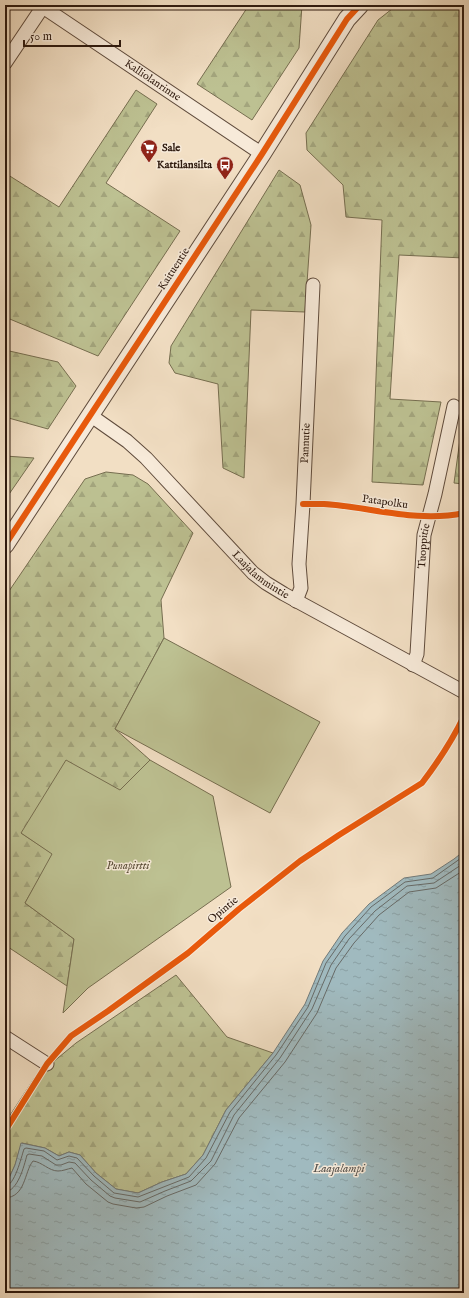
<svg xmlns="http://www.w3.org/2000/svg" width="469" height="1298" viewBox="0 0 469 1298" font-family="'IM FELL English',serif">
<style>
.forest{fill:url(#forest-firs);stroke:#766e50}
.green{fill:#bdc192;stroke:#766e50}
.water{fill:url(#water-ripples);stroke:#727a79}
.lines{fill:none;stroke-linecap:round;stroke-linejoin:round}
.shore{stroke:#676a67;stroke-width:1}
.minor-casing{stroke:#5f4b3c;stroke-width:15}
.tertiary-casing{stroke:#5f4b3c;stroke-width:19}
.minor{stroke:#f7ead9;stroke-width:13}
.tertiary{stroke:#f7ead9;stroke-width:17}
.cycleway-casing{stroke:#f7ead9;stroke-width:8}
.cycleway{stroke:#e8590c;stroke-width:6}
.labels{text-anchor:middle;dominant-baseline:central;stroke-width:3;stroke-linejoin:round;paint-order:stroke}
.street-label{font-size:11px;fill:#2e1a0f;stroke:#f7ead9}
.poi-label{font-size:11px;font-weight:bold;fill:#2e1a0f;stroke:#f7ead9;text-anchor:start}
.park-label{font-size:11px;font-style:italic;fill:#594c36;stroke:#f7ead9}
.water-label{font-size:12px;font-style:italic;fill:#56524d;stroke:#f7ead9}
</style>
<defs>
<pattern id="forest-firs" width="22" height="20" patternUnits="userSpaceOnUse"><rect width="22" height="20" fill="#bdc192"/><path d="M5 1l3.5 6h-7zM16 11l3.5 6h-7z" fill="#a3a57d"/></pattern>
<pattern id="water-ripples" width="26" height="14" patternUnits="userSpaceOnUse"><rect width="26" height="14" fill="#a0babf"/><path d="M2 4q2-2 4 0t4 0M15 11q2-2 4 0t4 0" fill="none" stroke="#8a9fa3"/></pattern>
</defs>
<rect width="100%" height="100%" fill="#f2dfc4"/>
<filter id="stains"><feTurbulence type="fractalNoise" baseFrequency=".005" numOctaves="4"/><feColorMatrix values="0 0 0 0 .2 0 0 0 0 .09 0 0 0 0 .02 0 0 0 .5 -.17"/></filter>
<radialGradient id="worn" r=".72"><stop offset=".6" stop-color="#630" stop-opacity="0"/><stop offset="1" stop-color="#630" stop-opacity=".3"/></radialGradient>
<g class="forest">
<polygon points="249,5 302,5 299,48 252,120 197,84"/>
<polygon points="397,5 464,5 464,258 399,255 390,399 441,402 423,485 372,482 382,220 346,217 343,185 307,150 306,133 378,20"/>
<polygon points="136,90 157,104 106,183 180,231 98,356 5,317 5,173 59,207"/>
<polygon points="279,170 300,185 311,225 305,312 251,310 244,478 223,468 218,384 175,373 169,363 171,346"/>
<polygon points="5,350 58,362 76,386 48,429 5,417"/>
<polygon points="464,410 464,484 454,483"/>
<polygon points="5,456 34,458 5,500"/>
<polygon points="106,472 133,475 148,484 193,533 161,600 164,638 115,729 150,760 121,790 21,833 53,854 25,903 74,939 67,986 5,945 5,597 85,479"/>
<polygon points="176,975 227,1037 273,1053 226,1110 203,1155 186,1174 162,1182 138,1193 116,1189 96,1173 80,1155 69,1152 59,1156 45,1148 22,1143 15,1165 5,1187 5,1123 35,1077 76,1043"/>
</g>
<g class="green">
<polygon points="164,638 320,722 270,813 115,729"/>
<polygon points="66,760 120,790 150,760 213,796 231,887 88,988 63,1013 74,939 25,903 52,854 21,833"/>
</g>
<polygon class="water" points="464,851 464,1293 5,1293 5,1187 15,1165 21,1143 45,1148 59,1156 69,1152 80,1155 96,1173 116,1189 138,1193 162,1182 186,1174 203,1155 226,1110 273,1053 305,1004 323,961 342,933 369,904 404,878 431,874 454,859"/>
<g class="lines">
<g class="shore">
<path d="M5 1187C15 1185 21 1158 24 1149L26 1148 44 1151 57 1160 69 1156 77 1158 94 1176 114 1193 138 1197 189 1177 206 1158 230 1112 276 1055 308 1007 326 963 345 936 371 907 405 882 433 878 464 856"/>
<path d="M5 1192C18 1191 24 1166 27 1155L29 1154 42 1156 56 1165H61L69 1162 75 1163 91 1180 110 1196 115 1198 140 1202 165 1191 191 1181 211 1161 234 1115 280 1058 312 1009 331 965 349 939 375 911 407 886 434 883 464 863"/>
<path d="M5 1198C26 1197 24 1172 33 1161 42 1162 49 1171 58 1171 63 1171 67 1169 72 1168L86 1184 108 1202 113 1204 136 1208 144 1207 167 1196 196 1185 215 1164 239 1118 285 1062 317 1013 336 968 354 943 379 915 409 892 436 888 464 870"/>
</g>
<g class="minor-casing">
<g id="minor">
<path id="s1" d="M43 7 262 154"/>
<polyline points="5,63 44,5"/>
<path id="s2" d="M90 415 127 441 146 458 253 573 266 583 284 594 464 692"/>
<path id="s3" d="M296 601 301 588 299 564 303 504 313 285"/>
<path id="s4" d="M413 665 417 654 424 535 435 494 454 406"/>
<polyline points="5,1037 47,1064"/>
</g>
</g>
<g class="tertiary-casing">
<polyline id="tertiary" points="5,545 262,154 347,19 360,5"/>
</g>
<use href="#minor" class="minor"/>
<use href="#tertiary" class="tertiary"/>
<g class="cycleway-casing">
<g id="cycleway">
<path d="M303 504C310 504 317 504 324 504 371 507 417 523 464 513"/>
<polyline points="5,545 262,154 347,19 360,5"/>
<path d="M5 1131 47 1064 71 1036 108 1011 188 953 239 909 300 861 339 835 422 783C438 762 453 739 464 716"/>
</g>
</g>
<use href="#cycleway" class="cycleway"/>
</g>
<defs>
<g id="supermarket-pin" transform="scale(0.9)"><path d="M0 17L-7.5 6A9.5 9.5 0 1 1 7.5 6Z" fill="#8f2418" stroke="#f7ead9"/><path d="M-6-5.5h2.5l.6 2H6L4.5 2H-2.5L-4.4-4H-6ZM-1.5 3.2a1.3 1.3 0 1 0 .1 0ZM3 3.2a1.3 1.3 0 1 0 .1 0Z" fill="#fff"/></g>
<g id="bus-pin" transform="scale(0.9)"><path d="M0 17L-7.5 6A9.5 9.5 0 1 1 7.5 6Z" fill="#8f2418" stroke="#f7ead9"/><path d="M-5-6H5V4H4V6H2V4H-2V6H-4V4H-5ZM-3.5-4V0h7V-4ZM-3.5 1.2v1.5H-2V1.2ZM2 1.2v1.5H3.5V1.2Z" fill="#fff"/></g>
</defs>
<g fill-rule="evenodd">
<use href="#supermarket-pin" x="149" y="148"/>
<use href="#bus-pin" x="225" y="165"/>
</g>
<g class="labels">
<g class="street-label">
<text stroke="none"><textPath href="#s1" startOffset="132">Kalliolanrinne</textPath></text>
<text transform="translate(174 269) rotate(-57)">Kaituentie</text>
<text stroke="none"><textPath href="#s3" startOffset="159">Pannutie</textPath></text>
<text transform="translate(385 502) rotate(8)">Patapolku</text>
<text stroke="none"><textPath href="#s4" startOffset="120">Tuoppitie</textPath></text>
<text stroke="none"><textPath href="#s2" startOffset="235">Laajalammintie</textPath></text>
<text transform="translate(223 910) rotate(-40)">Opintie</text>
</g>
<g class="poi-label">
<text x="162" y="148">Sale</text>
<text x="212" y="165" text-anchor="end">Kattilansilta</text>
</g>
<g class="park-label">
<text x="128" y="866">Punapirtti</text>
</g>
<g class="water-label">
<text x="339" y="1168">Laajalampi</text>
</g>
</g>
<rect width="469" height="1298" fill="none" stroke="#f2dfc4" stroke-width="20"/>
<rect x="6" y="6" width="457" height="1286" fill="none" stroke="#2e1a0f" stroke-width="2"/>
<rect x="10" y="10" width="449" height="1278" fill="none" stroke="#2e1a0f"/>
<path d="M24 40v6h96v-6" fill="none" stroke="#2e1a0f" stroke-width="2"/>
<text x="30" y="40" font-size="12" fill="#2e1a0f" stroke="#f7ead9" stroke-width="3" paint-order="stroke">50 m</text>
<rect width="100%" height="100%" filter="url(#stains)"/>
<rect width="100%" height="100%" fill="url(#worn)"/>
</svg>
